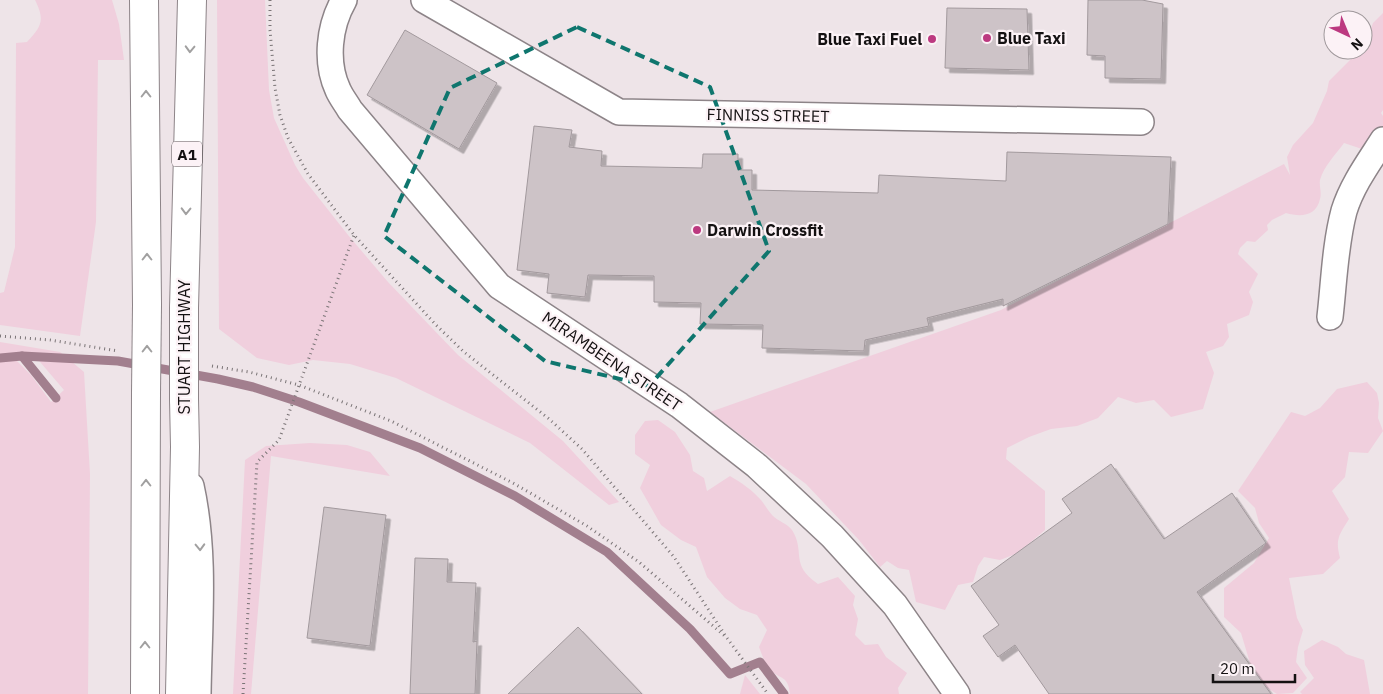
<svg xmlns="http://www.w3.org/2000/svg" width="1383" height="694" viewBox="0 0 1383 694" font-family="'IBM Plex Sans',sans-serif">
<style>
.green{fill:#f0cfdd;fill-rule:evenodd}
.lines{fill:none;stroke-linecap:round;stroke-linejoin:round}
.stream{stroke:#a27f8e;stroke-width:9}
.building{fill:#cdc3c7;stroke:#a2999d;filter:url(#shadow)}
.minor-casing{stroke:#8d8488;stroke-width:28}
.trunk-casing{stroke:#8d8488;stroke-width:30}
.path{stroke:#7a7476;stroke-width:3;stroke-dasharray:1 4;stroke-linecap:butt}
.minor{stroke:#fff;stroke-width:25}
.trunk{stroke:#fff;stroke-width:28}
.trunk-bridge-casing{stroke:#8d8488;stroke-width:30;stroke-linecap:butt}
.trunk-bridge{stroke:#fff;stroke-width:28}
.oneway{stroke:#a1a0a0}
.marked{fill:none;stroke:#0f766e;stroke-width:4;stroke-dasharray:10 6;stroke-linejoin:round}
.poi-dot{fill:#bc3980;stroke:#fcf2f6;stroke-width:2}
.labels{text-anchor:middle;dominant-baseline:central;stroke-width:4.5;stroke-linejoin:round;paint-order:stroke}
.shield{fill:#fcf2f6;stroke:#5a5456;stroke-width:1}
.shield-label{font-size:15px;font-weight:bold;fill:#141112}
.poi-label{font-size:16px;font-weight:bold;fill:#141112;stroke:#fcf2f6;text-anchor:start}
.street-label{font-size:16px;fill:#141112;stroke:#fcf2f6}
</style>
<defs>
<filter id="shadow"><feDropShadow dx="4.5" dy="4.5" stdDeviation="0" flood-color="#0004"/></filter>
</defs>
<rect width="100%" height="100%" fill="#eee4e8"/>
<g class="green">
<path d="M35 0H112L119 24 124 60H98L96 222 80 336 0 325V293L4 292 15 247 16 43 27 42C42 26 45 20 35 0Z"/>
<polygon points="217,0 265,0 269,90 274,118 295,165 303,178 348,235 388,282 433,329 458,355 563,441 619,502 609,505 530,443 396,378 350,364 313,360 289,365 257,358 219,329"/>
<path d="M1383 13V110L1381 113 1383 116V134L1362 149 1344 143C1336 154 1324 166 1320 180 1319 186 1322 193 1320 199 1316 217 1300 217 1286 213L1272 220 1267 225 1268 230 1255 242 1247 241 1240 248 1238 254 1258 274 1249 292 1253 302 1249 315 1227 324 1229 337 1223 346 1206 352 1214 373 1203 409 1171 417 1154 400 1136 403 1118 397 1098 418 1077 426 1051 429 1029 437 1007 448 1006 459 1045 491V530L1018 553 1000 560 984 557 978 566 973 582 958 585 945 610 916 602 909 570 898 568 887 561 880 567 859 540 806 484 710 412 1001 310 1284 164 1290 175 1287 157 1293 145 1313 123 1327 91 1329 81 1351 59 1363 50 1373 23Z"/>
<path d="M0 342 60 352 84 372 90 474 88 694H0ZM12 356H35L64 390 51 402 31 375Z"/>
<path d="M1367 382 1377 393 1379 403 1378 418 1383 431 1368 453 1349 452 1345 477 1332 491 1349 519C1339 535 1335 539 1340 558L1323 574 1289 578 1297 618 1303 630 1298 647 1296 662 1307 678 1293 693 1277 694 1261 684 1253 673 1241 633 1224 617V588L1254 563 1269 538 1259 523 1255 508 1238 491 1291 412 1305 416 1320 408 1337 389Z"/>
<path d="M658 420 675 432 690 455 693 471 704 478 707 491 730 476C742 483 752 490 761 500 765 505 768 511 773 516 778 521 788 524 792 530 806 552 789 564 818 584L838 577 855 596 853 605 858 619 855 635 865 645 878 644 886 657 907 673 898 688 899 694H790C788 675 781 680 770 670 765 665 762 654 759 647L767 630 757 615 740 609 725 598 707 577 696 547 681 540 661 525 640 488 650 465 635 454V435L645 421Z"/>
<polygon points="310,443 347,445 370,452 390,476 271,456 251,694 233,694 245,460 266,446"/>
<polygon points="1322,640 1338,647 1346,654 1364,660 1370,694 1302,694 1300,692 1314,678 1305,665 1304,651"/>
<polygon points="745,675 760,694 740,694"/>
</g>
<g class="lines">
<g class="stream">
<polyline points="22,356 56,398"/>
<polyline points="0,358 22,356 118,361 218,379 253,387 299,402 420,448 515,496 607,552 690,629 730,674 760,662 784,694"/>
</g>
</g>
<g class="building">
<polygon points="1088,0 1142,0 1163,4 1161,79 1105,78 1105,56 1087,55"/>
<polygon points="947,8 1027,9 1029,70 945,68"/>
<polygon points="405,30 497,83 459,149 367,95"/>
<polygon points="534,126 572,130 569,147 602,151 601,166 702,168 703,154 738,154 738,170 752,170 752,190 878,193 879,175 1006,181 1007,152 1171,157 1168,224 1003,306 1003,299 927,318 929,326 865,340 864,351 762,348 763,325 700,324 701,303 654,302 654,276 588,275 585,297 547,293 549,274 517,270"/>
<polygon points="1111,464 1164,539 1232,493 1266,543 1197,592 1271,694 1049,694 1015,645 998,657 983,636 999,625 971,586 1072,513 1062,499"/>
<polygon points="324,507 386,515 370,646 307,638"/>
<polygon points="415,558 448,559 447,582 476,583 473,642 477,641 475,694 410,694"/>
<polygon points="578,627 642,694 508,694"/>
</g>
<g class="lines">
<g class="minor-casing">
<g id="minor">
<path d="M344 0C329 26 325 62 338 90 341 97 346 103 350 110L499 286 679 405 757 466 832 536 895 605 957 694"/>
<polyline points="424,0 619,112 1141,122"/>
<path d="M1330 317C1334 282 1335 245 1344 211 1352 185 1369 162 1383 140"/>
<path d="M191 486C206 554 199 625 198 694"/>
</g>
</g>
<g class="trunk-casing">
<g id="trunk">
<polyline points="144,0 147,305"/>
<polyline points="184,308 192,0"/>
<polyline points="145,694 146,393"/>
<polyline points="180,694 185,447 184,399"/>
</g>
</g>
<g class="path">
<polyline points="270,0 270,30 275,88 280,115 288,138 308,174 354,235 435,324 464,352 548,418 582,449 674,557 727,638"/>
<polyline points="0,336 50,340 118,351"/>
<polyline points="212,366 249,372 299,385 391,421 513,483 587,526 639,562 727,638 768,694"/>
<polyline points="243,694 257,462 279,440 354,235"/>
</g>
<use href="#minor" class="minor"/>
<use href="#trunk" class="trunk"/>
<g class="trunk-bridge-casing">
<g id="trunk-bridge">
<polyline points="146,393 147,305"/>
<polyline points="184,399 184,308"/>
</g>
</g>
<use href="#trunk-bridge" class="trunk-bridge"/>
</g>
<defs><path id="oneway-chevron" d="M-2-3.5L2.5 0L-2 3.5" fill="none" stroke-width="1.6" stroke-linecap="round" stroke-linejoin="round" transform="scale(1.25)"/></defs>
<g class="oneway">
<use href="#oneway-chevron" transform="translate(190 49) rotate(92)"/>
<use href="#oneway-chevron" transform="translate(146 94) rotate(-90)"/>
<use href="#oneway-chevron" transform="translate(186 211) rotate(91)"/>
<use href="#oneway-chevron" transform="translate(147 257) rotate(-90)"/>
<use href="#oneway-chevron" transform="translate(147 349) rotate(-90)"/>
<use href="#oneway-chevron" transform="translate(146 483) rotate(-90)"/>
<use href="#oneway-chevron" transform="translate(200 547) rotate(88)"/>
<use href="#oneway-chevron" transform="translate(145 645) rotate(-90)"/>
</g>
<path class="marked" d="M577 27 710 87 769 251 649 386 545 361 384 236 450 88Z"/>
<g class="poi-dot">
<circle cx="987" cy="38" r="5"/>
<circle cx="932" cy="39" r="5"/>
<circle cx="697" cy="230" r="5"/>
</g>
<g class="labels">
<rect class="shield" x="172" y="141.5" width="30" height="25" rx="4"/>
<g class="shield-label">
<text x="187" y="154">A1</text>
</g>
<g class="poi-label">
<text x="997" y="38">Blue Taxi</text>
<text x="922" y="39" text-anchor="end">Blue Taxi Fuel</text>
<text x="707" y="230">Darwin Crossfit</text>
</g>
<g class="street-label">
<text transform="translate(768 115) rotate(1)">FINNISS STREET</text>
<text transform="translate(184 347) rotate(-90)">STUART HIGHWAY</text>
<text transform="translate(612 361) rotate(34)">MIRAMBEENA STREET</text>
</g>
</g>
<g transform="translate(1348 35) rotate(136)"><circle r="24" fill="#fcf2f6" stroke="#9f989b"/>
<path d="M0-4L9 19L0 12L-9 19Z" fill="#bc3980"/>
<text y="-8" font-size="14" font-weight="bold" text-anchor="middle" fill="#141112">N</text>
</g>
<path d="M1213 674v8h82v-8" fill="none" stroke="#141112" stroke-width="2.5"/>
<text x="1220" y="674" font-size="15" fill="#141112" stroke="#fcf2f6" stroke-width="4" paint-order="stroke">20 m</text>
</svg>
